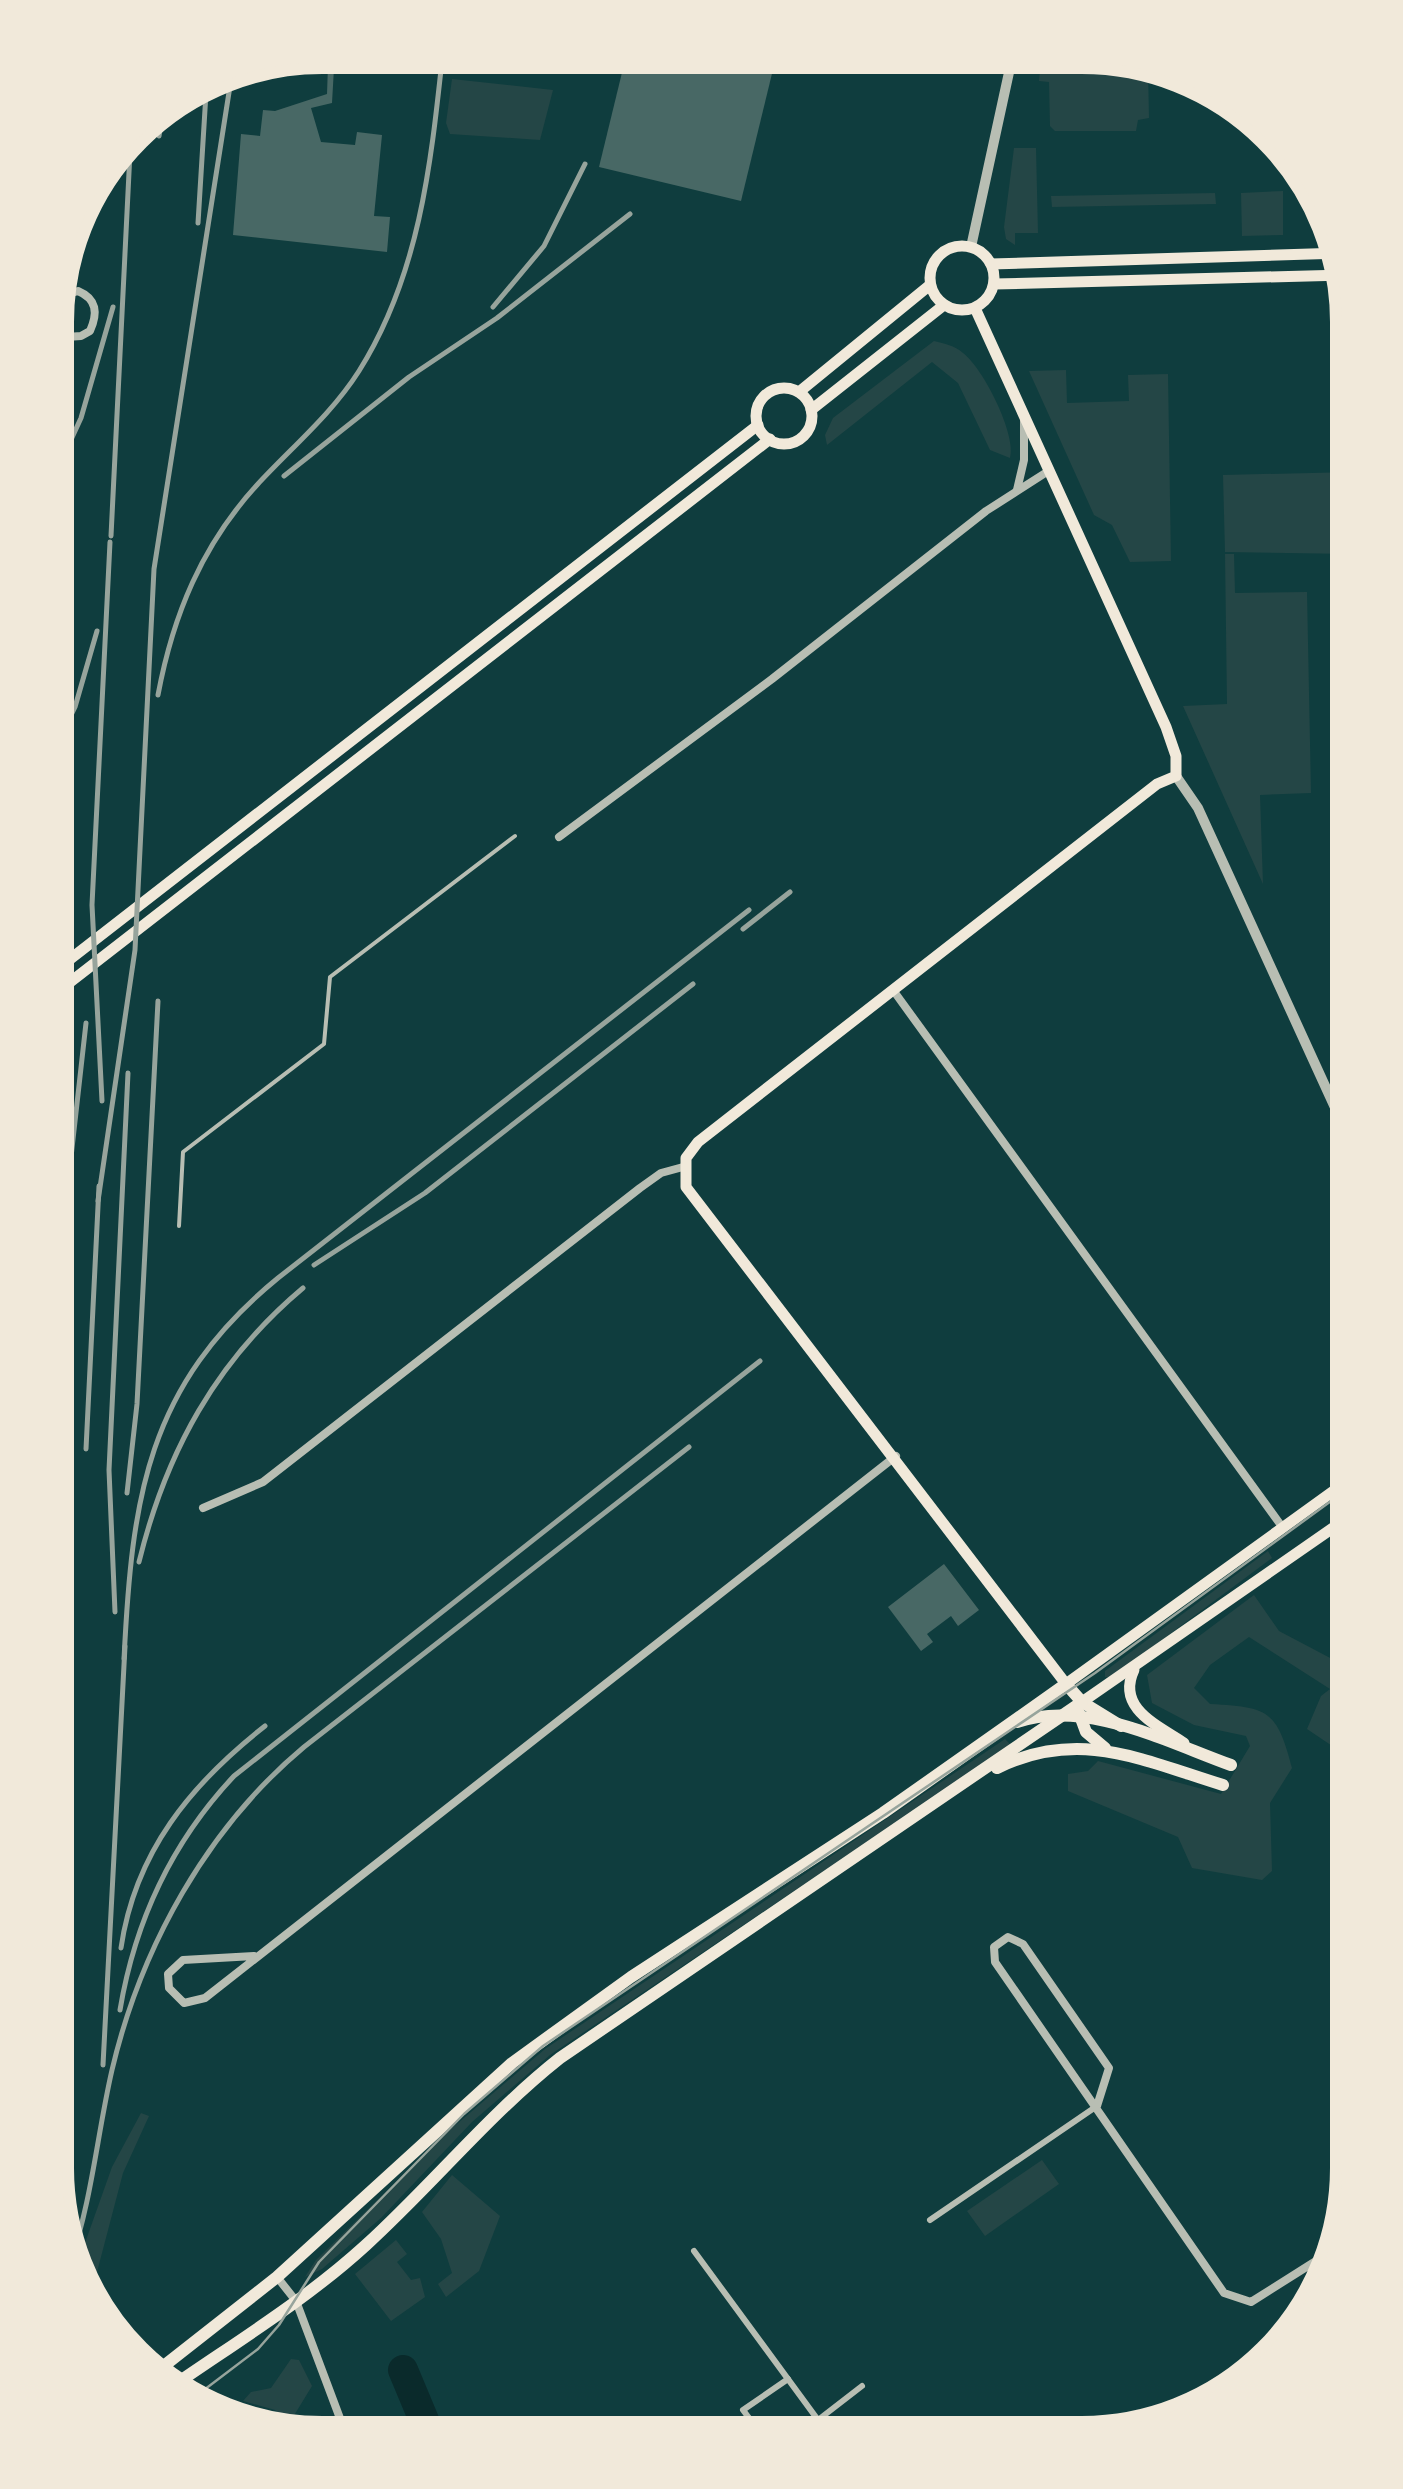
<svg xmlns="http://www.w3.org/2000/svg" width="1403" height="2489" viewBox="0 0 1403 2489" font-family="'Titillium Web',sans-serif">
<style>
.green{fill:#244646}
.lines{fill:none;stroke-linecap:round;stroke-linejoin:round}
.river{stroke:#0a2a2b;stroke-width:30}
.building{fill:#486865}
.path{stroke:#f1e9da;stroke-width:2.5}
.service{stroke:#b8beb3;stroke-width:4}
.pedestrian{stroke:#b8beb3;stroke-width:6}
.minor{stroke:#b8beb3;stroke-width:8}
.tertiary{stroke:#b8beb3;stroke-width:10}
.secondary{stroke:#f1e9da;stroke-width:11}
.primary{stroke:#f1e9da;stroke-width:12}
.tram{stroke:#97a49c;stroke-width:2.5}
.rail{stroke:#97a49c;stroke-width:5}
.rim{fill:none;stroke:#f1e9da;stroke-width:12}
</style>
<rect width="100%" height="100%" fill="#0f3d3e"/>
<g class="green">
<polygon points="1117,55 1134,55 1159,67 1148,68 1149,118 1138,120 1136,131 1055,131 1050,126 1049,82 1039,81 1041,60 1116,60"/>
<polygon points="452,79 553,90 540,140 450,134 446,123"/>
<polygon points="1014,148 1036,148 1038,233 1015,233 1015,245 1006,239 1004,227"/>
<polygon points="1283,191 1283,235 1242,236 1241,193"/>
<polygon points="1215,193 1216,204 1052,207 1051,196"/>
<path d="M934 341C945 344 954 345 963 353 983 368 1017 435 1010 458L990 450 958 383 932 362 827 445 825 435 833 418Z"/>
<polygon points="1066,370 1067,403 1129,401 1128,375 1168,374 1171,561 1130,562 1112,525 1094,515 1029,371"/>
<polygon points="1353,472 1353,554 1225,552 1223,475"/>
<polygon points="1225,554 1234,554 1235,593 1307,592 1311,793 1260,795 1263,884 1183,706 1227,704"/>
<polygon points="1268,1551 1272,1558 1112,1677 1105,1677 1105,1671"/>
<path d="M1254 1595 1279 1631 1353 1670V1760L1307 1729 1321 1696 1330 1689 1249 1637 1210 1665 1194 1688 1210 1704C1268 1707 1277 1710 1292 1768L1270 1803 1272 1871 1262 1880 1192 1868 1178 1837 1068 1791V1774L1088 1771 1098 1761 1221 1794 1250 1746 1246 1736 1194 1725 1152 1703 1147 1675Z"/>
<polygon points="1005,1739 1011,1745 550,2055 472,2122 381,2218 322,2269 305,2277 316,2260 445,2134 545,2049"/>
<polygon points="141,2113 149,2116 123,2173 91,2295 75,2271 112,2167"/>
<polygon points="1042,2160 1059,2184 985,2236 967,2211"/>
<polygon points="452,2175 500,2216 479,2271 446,2297 438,2284 452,2273 441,2239 422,2212"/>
<polygon points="396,2240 407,2254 397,2262 411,2280 420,2278 425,2297 391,2321 355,2274"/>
<polygon points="291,2359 299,2360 312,2386 290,2422 275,2410 243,2401 251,2392 271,2388"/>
</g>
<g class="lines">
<polyline class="river" points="403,2370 431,2437"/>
</g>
<g class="building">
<polygon points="321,50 364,50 363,62 293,57"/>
<polygon points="627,52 777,53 741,201 599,167"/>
<polygon points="328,65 334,68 332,103 311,108 321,142 355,145 357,132 382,135 374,216 390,217 387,252 233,235 241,134 260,136 263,110 275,111 327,94"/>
<polygon points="944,1564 979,1610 958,1626 951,1616 927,1634 933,1642 921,1651 888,1607"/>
</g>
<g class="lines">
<polyline class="path" points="1246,2370 1249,2359 1261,2359"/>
<g class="service">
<polyline points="51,1026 62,1009"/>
<polyline points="179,1226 183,1152 324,1044 330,977 515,836"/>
</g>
<g class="pedestrian">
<polyline points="930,2220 1097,2106"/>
<polyline points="694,2251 818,2420 862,2386"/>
<polyline points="764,2438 743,2410 788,2379"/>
<polyline points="806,2438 817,2430 818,2420"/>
</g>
<g class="minor">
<path d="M52 338 81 336 90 331C98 313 97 299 78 291L52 299"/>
<polyline points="1017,490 1024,460 1024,420"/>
<path d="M52 692 63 687C74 671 71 655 52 649"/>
<polyline points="559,837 772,679 986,511 1050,470"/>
<polyline points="893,990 1283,1528"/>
<polyline points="203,1508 263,1482 640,1188 661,1173 683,1167"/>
<polyline points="254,1956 183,1960 168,1974 169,1988 184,2003 205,1998 896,1456"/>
<polyline points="1097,2106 1109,2068 1023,1944 1008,1937 994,1947 995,1962 1224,2293 1251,2302 1327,2254"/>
<polyline points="277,2277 296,2301 347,2437"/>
</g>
<g class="tertiary">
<polyline points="971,247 1013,54"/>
<polyline points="1176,776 1198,808 1353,1147"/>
</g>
<g class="secondary">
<circle cx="962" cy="278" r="32"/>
<polyline points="991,264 1342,253"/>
<polyline points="994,284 1345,275"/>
<polyline points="975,308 1166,727 1176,756 1176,776 1157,784 698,1142 686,1158 686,1187 1066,1684 1353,1477"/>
<circle cx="784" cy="416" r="28"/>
<polyline points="799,392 930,285"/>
<polyline points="811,410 944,305"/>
<polyline points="51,974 758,425"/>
<polyline points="51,997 770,439"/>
<path d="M1134 1670C1116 1708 1157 1725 1184 1743"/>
<polyline points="1082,1702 1353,1514"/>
</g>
<g class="primary">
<polyline points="1079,1713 1086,1732 1105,1748"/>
<path d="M1017 1722C1086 1699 1167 1742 1231 1765"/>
<path d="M997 1768C1079 1728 1142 1760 1223 1785"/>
<polyline points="151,2376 277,2277 512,2063 631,1977 883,1813 1066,1684 1082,1702 1121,1726"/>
<path d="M173 2386C238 2341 307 2299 366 2245 433 2184 488 2115 560 2058L1082 1702"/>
</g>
<polyline class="tram" points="196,2396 258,2349 279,2325 319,2262 464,2114 543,2046 1095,1673 1353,1485"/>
<g class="rail">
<polyline points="159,136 164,104"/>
<polyline points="198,223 207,77"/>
<polyline points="493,307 544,246 585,164"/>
<polyline points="284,476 409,377 497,318 630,214"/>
<polyline points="52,481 81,418 113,307"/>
<polyline points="111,536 131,132"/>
<path d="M158 695C173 615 202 545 257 485 292 447 331 415 359 371 420 274 431 163 443 51"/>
<polyline points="52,754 75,707 97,631"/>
<polyline points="743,929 790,892"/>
<polyline points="102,1101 92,905 110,542"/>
<polyline points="51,1164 65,1126"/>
<polyline points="98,1201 135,950 154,569 233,67"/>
<polyline points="314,1265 425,1193 693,984"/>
<polyline points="51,1336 86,1023"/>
<polyline points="86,1449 99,1186"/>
<polyline points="127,1493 137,1404 158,1001"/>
<path d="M139 1562C166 1452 216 1361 303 1288"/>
<polyline points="115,1612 109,1470 128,1073"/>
<path d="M124 1659C132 1499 146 1386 278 1278L749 910"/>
<path d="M121 1948C135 1852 191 1784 265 1726"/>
<path d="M120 2010C135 1921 172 1842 234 1776L760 1361"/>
<polyline points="103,2065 125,1646"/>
<path d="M70 2263C92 2200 97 2135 112 2070 141 1947 207 1828 304 1747L689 1447"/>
</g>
</g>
<path d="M0 0H1403V2489H0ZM322 68H1082A254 254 0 0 1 1336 322V2168A254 254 0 0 1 1082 2422H322A254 254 0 0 1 68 2168V322A254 254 0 0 1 322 68Z" fill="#f1e9da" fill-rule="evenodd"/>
<path class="rim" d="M322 68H1082A254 254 0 0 1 1336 322V2168A254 254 0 0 1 1082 2422H322A254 254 0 0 1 68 2168V322A254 254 0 0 1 322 68Z"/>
</svg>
